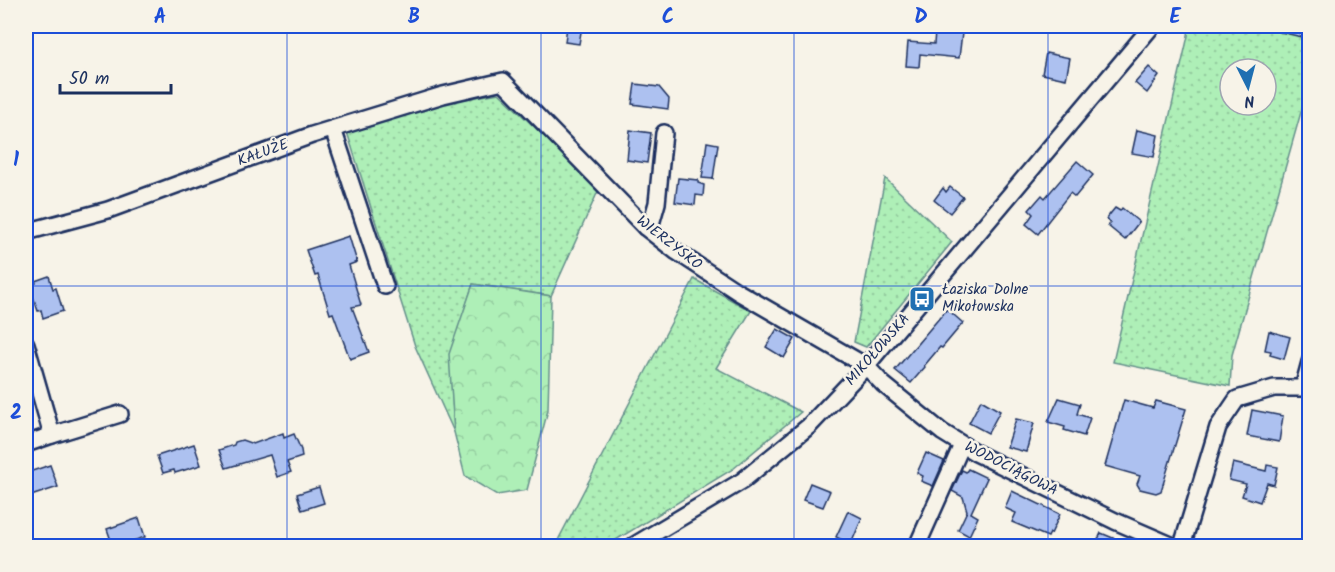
<svg xmlns="http://www.w3.org/2000/svg" width="1335" height="572" viewBox="0 0 1335 572" font-family="Kalam,sans-serif">
<style>
.grass{fill:url(#grass-dots);stroke:#648f8a;stroke-width:1.5;fill-rule:evenodd}
.forest{fill:url(#forest-crowns);stroke:#648f8a;stroke-width:1.5}
.building{fill:#adc1f0;stroke:#1b2f5e;stroke-width:1.5}
.lines{fill:none;stroke-linecap:round;stroke-linejoin:round}
.minor-casing{stroke:#1b2f5e;stroke-width:20}
.minor{stroke:#f7f3e8;stroke-width:15}
.grid{fill:none;stroke:#1d4ed8;stroke-width:1.5;stroke-opacity:0.55}
.labels{text-anchor:middle;dominant-baseline:central;stroke-width:5;stroke-linejoin:round;paint-order:stroke}
.street-label{font-size:15px;fill:#1b2f5e;stroke:#f7f3e8}
.poi-label{font-size:15px;fill:#1b2f5e;stroke:#f7f3e8;text-anchor:start}
.neatline{fill:none;stroke:#1d4ed8;stroke-width:2}
.grid-label{font-size:20px;text-anchor:middle;font-weight:bold;fill:#1d4ed8}
</style>
<defs>
<pattern id="grass-dots" width="8" height="8" patternUnits="userSpaceOnUse" patternTransform="scale(1.5)"><rect width="8" height="8" fill="#aeefb7"/><path d="M2 2h.1M6 6h.1" fill="none" stroke="#95cda0" stroke-width="1.8" stroke-linecap="round"/></pattern>
<pattern id="forest-crowns" width="20" height="18" patternUnits="userSpaceOnUse" patternTransform="scale(1.5)"><rect width="20" height="18" fill="#aeefb7"/><path d="M2 6a3 3 0 1 1 6 0M12 15a3 3 0 1 1 6 0" fill="none" stroke="#95cda0"/></pattern>
</defs>
<rect width="100%" height="100%" fill="#f7f3e8"/>
<filter id="ink" filterUnits="userSpaceOnUse"><feTurbulence type="fractalNoise" baseFrequency=".0167" numOctaves="2"/><feDisplacementMap in="SourceGraphic" scale="12" xChannelSelector="R" yChannelSelector="G"/><feConvolveMatrix kernelMatrix="1 2 1 2 8 2 1 2 1" color-interpolation-filters="sRGB"/></filter>
<g filter="url(#ink)">
<g class="grass">
<path d="M1189 26H1309V84L1232 355 1230 386 1113 362 1188 36ZM1230 69H1266V105H1230Z"/>
<polygon points="499,93 599,189 551,296 473,284 450,354 454,432 415,346 347,132 442,103"/>
<polygon points="885,178 952,242 866,347 854,342"/>
<polygon points="694,279 751,311 716,368 801,412 733,469 606,546 555,546"/>
</g>
<polygon class="forest" points="473,284 551,296 548,410 527,490 497,495 465,476 454,432 449,354"/>
<g class="building">
<polygon points="567,26 582,26 579,44 565,42"/>
<polygon points="1273,26 1309,26 1306,38 1272,30"/>
<polygon points="935,31 962,33 959,58 920,54 919,67 906,66 908,42 934,44"/>
<polygon points="1046,53 1070,58 1066,79 1042,74"/>
<polygon points="1149,67 1159,76 1147,93 1135,83"/>
<polygon points="635,84 659,87 669,99 668,109 632,104"/>
<polygon points="630,130 651,133 647,163 627,160"/>
<polygon points="1137,130 1158,135 1154,157 1132,153"/>
<polygon points="707,142 718,144 713,179 702,178"/>
<polygon points="1077,161 1093,175 1075,197 1070,193 1038,234 1026,224 1033,214 1029,210 1042,195 1045,198"/>
<polygon points="678,178 698,180 698,183 704,185 703,196 696,195 695,205 675,202"/>
<polygon points="950,187 963,197 950,213 934,200 943,188 946,192"/>
<polygon points="1115,208 1120,211 1122,208 1139,222 1125,240 1108,226 1111,223 1106,219"/>
<polygon points="349,236 357,262 349,265 361,305 352,307 369,352 350,359 333,313 330,314 318,275 315,276 306,250"/>
<polygon points="49,276 53,289 56,288 63,311 43,318 41,310 38,311 29,285 36,283 35,281"/>
<polygon points="947,309 963,323 942,348 940,347 924,366 925,367 911,383 895,370"/>
<polygon points="777,329 795,339 784,358 766,347"/>
<polygon points="1269,331 1290,337 1284,359 1270,355 1271,351 1265,350"/>
<polygon points="1059,398 1080,404 1077,414 1090,418 1084,436 1064,430 1065,427 1048,422"/>
<polygon points="981,400 1000,411 988,433 969,423"/>
<polygon points="1124,400 1153,408 1156,401 1186,409 1161,491 1156,493 1140,489 1137,484 1140,476 1105,466"/>
<polygon points="1252,410 1283,416 1279,442 1247,436"/>
<polygon points="1016,419 1034,423 1026,452 1007,447"/>
<polygon points="283,433 284,438 294,434 301,450 302,457 287,462 291,472 277,477 270,455 226,468 219,450 234,445 235,442 242,440 253,444"/>
<polygon points="194,444 201,465 175,473 174,470 163,473 157,456"/>
<polygon points="926,453 944,461 933,486 921,481 923,476 917,473"/>
<polygon points="1233,463 1266,471 1267,465 1278,467 1274,485 1267,483 1260,502 1242,496 1246,484 1229,480"/>
<polygon points="50,465 58,487 31,496 26,479 26,473"/>
<polygon points="968,469 987,478 971,513 978,517 969,536 958,530 967,511 963,497 952,491 962,470 966,472"/>
<polygon points="810,483 830,491 823,507 803,500"/>
<polygon points="319,487 324,503 302,510 297,494"/>
<polygon points="1012,491 1060,514 1051,534 1050,533 1048,537 1012,522 1016,513 1005,508"/>
<polygon points="848,511 862,518 851,544 836,537"/>
<polygon points="139,518 145,537 117,546 113,546 107,529"/>
<polygon points="1101,533 1132,546 1095,546"/>
</g>
<g class="lines">
<g class="minor-casing">
<g id="minor">
<polyline points="333,129 385,286"/>
<polyline points="645,227 651,224 657,203 664,133"/>
<polyline points="26,232 108,210 312,135 443,95 503,81 645,227 677,252 738,292 866,366 883,384 942,432 976,453 1115,521 1173,546"/>
<polyline points="26,344 52,435 120,414"/>
<polyline points="1303,388 1310,362"/>
<polyline points="26,444 52,435"/>
<polyline points="633,546 742,481 809,426 866,366 1152,26"/>
<polyline points="917,546 962,445"/>
<polyline points="1182,546 1218,427 1237,399 1274,388 1310,388"/>
</g>
</g>
<use href="#minor" class="minor"/>
</g>
</g>
<path class="grid" d="M287 26V546M541 26V546M794 26V546M1048 26V546M26 286H1310"/>
<defs>
<g id="bus-square" transform="scale(1.35)"><rect x="-9" y="-9" width="18" height="18" rx="4" fill="#1f6fb2" stroke="#f7f3e8"/><path d="M-5-6H5V4H4V6H2V4H-2V6H-4V4H-5ZM-3.5-4V0h7V-4ZM-3.5 1.2v1.5H-2V1.2ZM2 1.2v1.5H3.5V1.2Z" fill="#fff"/></g>
</defs>
<g fill-rule="evenodd">
<use href="#bus-square" x="922" y="299"/>
</g>
<g class="labels">
<g class="street-label">
<text transform="translate(263 153) rotate(-20)">KAŁUŻE</text>
<text transform="translate(669 243) rotate(38)">WIERZYSKO</text>
<text transform="translate(878 350) rotate(-49)">MIKOŁOWSKA</text>
<text transform="translate(1011 469) rotate(27)">WODOCIĄGOWA</text>
</g>
<g class="poi-label">
<text x="942" y="290">Łaziska Dolne<tspan x="942" dy="17">Mikołowska</tspan></text>
</g>
</g>
<rect width="1335" height="572" fill="none" stroke="#f7f3e8" stroke-width="66"/>
<g transform="translate(1248 87) rotate(174)"><circle r="28" fill="#f7f3e8" stroke="#9fa5b1" stroke-width="1.5"/>
<path d="M0-4.5L10 22L0 15L-10 22Z" fill="#1f6fb2"/>
<text y="-9" font-size="16" font-weight="bold" text-anchor="middle" fill="#1b2f5e">N</text>
</g>
<path d="M60 84v9h111v-9" fill="none" stroke="#1b2f5e" stroke-width="3"/>
<text x="69" y="84" font-size="18" fill="#1b2f5e" stroke="#f7f3e8" stroke-width="4.5" paint-order="stroke">50 m</text>
<rect x="33" y="33" width="1269" height="506" class="neatline"/>
<g class="grid-label">
<text x="160" y="23">A</text>
<text x="414" y="23">B</text>
<text x="668" y="23">C</text>
<text x="921" y="23">D</text>
<text x="1175" y="23">E</text>
<text x="16" y="166">1</text>
<text x="16" y="419">2</text>
</g>
</svg>
